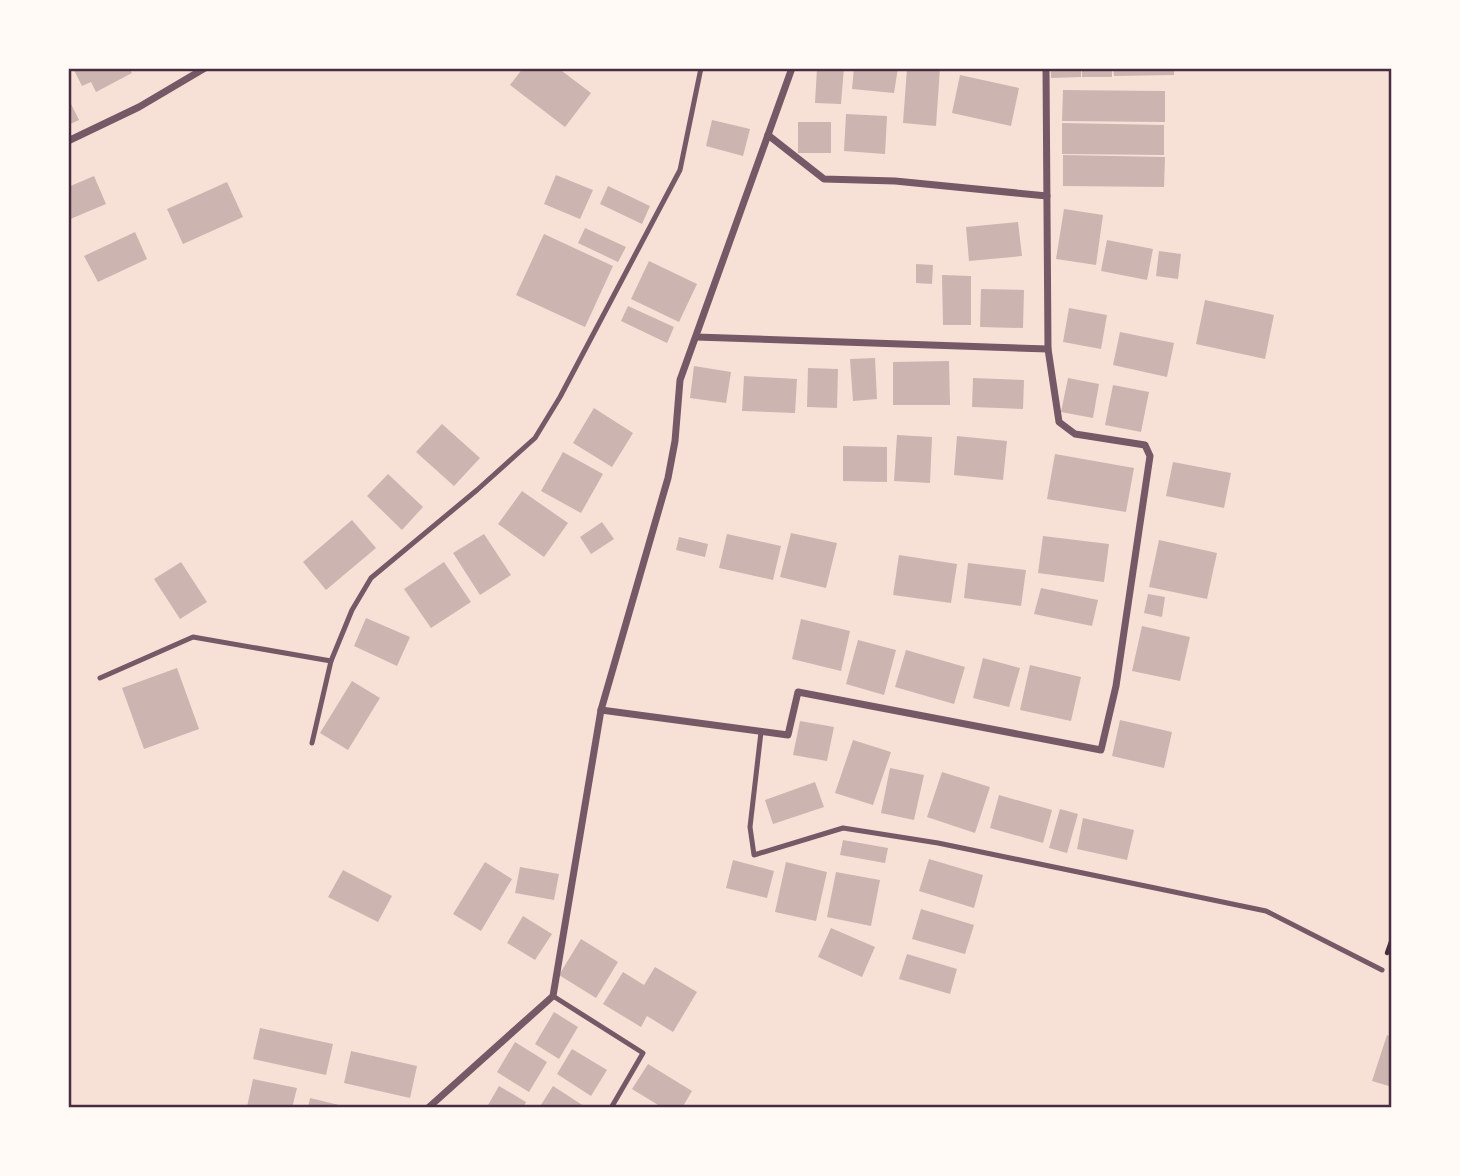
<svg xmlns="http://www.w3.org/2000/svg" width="1460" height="1176" viewBox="0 0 1460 1176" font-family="Barlow,sans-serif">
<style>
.building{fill:#ccb4b1}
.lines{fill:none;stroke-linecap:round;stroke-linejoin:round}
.path{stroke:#4a2c40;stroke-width:4.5}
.service{stroke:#755966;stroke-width:5}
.minor{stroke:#755966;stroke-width:7}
.neatline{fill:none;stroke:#4a2c40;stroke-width:2.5}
</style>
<rect width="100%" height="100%" fill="#f7e1d7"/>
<g class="building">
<polygon points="73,68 129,68 132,73 96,92 91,82 82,86"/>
<polygon points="523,68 558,68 591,93 565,127 510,85"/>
<polygon points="817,68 844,68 841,104 815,103"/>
<polygon points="854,68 898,68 894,93 852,89"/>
<polygon points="907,68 940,68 936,126 903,123"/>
<polygon points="1051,68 1081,68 1081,77 1051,78"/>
<rect x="1082" y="68" width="30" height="9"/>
<polygon points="1113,68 1174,68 1174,75 1114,76"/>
<polygon points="960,75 1019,88 1011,126 952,113"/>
<polygon points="1063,90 1165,91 1165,122 1062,121"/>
<polygon points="68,98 79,120 68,125"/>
<polygon points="846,114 887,116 885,154 844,151"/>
<polygon points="712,120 750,129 743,156 706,146"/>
<rect x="798" y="122" width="33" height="31"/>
<polygon points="1062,123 1164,125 1164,155 1062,154"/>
<polygon points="1063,155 1165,157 1164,187 1063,186"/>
<polygon points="556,175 593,190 580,219 544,204"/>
<polygon points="94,176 106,204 68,220 68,187"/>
<polygon points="227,182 243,217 183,244 167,209"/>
<polygon points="608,186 650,206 642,224 600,204"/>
<polygon points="1064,209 1103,215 1096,265 1056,259"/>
<polygon points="1018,222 1022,256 969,261 966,227"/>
<polygon points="585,228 626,247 618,262 578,243"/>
<polygon points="135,232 147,259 98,282 84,256"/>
<polygon points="544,234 613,266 585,327 516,295"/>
<polygon points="1107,240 1153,249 1147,280 1101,271"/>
<polygon points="1159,251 1181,254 1178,279 1156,276"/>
<polygon points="649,261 697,284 679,322 631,299"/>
<polygon points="916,264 933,265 932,284 916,283"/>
<polygon points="942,275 971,276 971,325 943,325"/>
<polygon points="981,289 1024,290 1023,328 980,327"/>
<polygon points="1205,300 1274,315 1265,359 1196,344"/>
<polygon points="628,306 674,327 667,343 621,321"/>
<polygon points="1069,308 1107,315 1101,349 1063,342"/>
<polygon points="1120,332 1174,343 1167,377 1113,365"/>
<polygon points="875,358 877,399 853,401 850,359"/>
<polygon points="949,361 950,405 893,405 893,362"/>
<polygon points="694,366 731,372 726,403 690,398"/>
<polygon points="808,368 838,369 837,408 807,407"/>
<polygon points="744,376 797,379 795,413 742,411"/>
<polygon points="973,378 1024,380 1023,409 972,407"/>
<polygon points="1068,378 1099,384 1093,418 1061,412"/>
<polygon points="1113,385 1149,392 1141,432 1105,425"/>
<polygon points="594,408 633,433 612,467 573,443"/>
<polygon points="442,424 480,458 454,486 416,452"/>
<polygon points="897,435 932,437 930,483 894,481"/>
<polygon points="957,436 1007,441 1003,480 954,475"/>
<polygon points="843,446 887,447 887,482 843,481"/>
<polygon points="563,452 603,474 581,513 541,491"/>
<polygon points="1055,454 1134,468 1126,512 1047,499"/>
<polygon points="1173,462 1231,473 1224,508 1166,496"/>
<polygon points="388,474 423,507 402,530 367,496"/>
<polygon points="522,491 568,523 544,557 498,524"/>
<polygon points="352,520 376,548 326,590 303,562"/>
<polygon points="602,522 614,539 591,554 580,537"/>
<polygon points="791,533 837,543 826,588 780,577"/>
<polygon points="484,534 511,575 480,595 453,553"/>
<polygon points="727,534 781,546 773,580 719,568"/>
<polygon points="1043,536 1109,544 1104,582 1038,573"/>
<polygon points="679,537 708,544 705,557 676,550"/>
<polygon points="1159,540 1217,553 1207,599 1149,587"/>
<polygon points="899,555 957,564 951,603 893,595"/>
<polygon points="181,562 207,602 180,619 154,579"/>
<polygon points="444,562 471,602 431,628 404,589"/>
<polygon points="968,563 1026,570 1021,606 964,598"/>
<polygon points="1041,588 1098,600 1092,626 1034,614"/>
<polygon points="1148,594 1165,597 1162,617 1144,613"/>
<polygon points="366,618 410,637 397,666 354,646"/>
<polygon points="801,619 850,631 841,671 792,659"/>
<polygon points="1142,626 1190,637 1180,681 1132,671"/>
<polygon points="858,640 896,650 884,695 846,684"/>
<polygon points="906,650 965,667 954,704 895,687"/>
<polygon points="983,658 1020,668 1009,707 973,698"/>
<polygon points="1030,665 1081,677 1071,721 1020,710"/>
<polygon points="177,668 199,729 144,749 122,688"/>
<polygon points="352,681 380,698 348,750 320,733"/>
<polygon points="1120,720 1172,732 1164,768 1112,756"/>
<polygon points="800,721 834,727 827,761 793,755"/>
<polygon points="853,740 891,752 873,805 835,793"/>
<polygon points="890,768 924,775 914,820 881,813"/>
<polygon points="942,772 990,787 975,833 927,817"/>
<polygon points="815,782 824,807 773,824 765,800"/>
<polygon points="999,795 1052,810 1043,843 990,828"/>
<polygon points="1060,809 1078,814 1067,853 1049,848"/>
<polygon points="1083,818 1134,830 1127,860 1077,849"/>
<polygon points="843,840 888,848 885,863 840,855"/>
<polygon points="929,859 983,875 974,908 919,891"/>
<polygon points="733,860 774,871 767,898 726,888"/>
<polygon points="485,862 512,879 481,931 453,914"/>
<polygon points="786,862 827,872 816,921 775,912"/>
<polygon points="520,867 559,874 554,900 515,893"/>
<polygon points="343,870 392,896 378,922 328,897"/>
<polygon points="836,872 880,880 871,926 827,917"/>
<polygon points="921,909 974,925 965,954 912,939"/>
<polygon points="523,916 552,934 535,960 507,943"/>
<polygon points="831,928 875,947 862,977 818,957"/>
<polygon points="581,939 618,962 596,998 559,975"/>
<polygon points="907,954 957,969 950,994 899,979"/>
<polygon points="655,967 697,992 673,1032 647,1016 641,1027 603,1004 623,972 644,985"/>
<polygon points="554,1012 578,1027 559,1059 535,1044"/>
<polygon points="260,1028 333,1044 326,1075 253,1059"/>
<polygon points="1387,1035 1392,1037 1392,1087 1372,1081"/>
<polygon points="515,1042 547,1062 529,1092 497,1072"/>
<polygon points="572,1049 607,1070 591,1096 557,1074"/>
<polygon points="351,1051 417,1066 410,1098 344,1083"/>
<polygon points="648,1064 692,1091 682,1108 663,1108 632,1089"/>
<polygon points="253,1079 297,1088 292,1108 247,1107"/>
<polygon points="499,1086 526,1102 523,1108 492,1108 488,1105"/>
<polygon points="553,1086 587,1108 539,1108"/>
<polygon points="310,1098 347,1107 347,1108 308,1108"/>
</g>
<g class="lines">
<polyline class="path" points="1387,953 1392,939"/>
<g class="service">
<polyline points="100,678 193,637 331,661"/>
<polyline points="761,732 750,827 754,855 843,828 938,843 1266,911 1382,970"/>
<polyline points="312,743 331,661 352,610 371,578 477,490 535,438 560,397 680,170 701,68"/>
<polyline points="553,996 643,1053 611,1108"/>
</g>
<g class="minor">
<polyline points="768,135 824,179 895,181 1047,196"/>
<polyline points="68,141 139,107 205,68"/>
<polyline points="696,337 1048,349"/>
<polyline points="601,710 788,735 798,692 1101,750 1116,686 1150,456 1145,445 1075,434 1059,422 1048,349 1046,68"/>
<polyline points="428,1108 553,996 601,710 668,478 675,441 680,380 792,68"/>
</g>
</g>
<rect width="1460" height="1176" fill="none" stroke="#fffaf5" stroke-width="140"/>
<rect x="70" y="70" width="1320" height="1036" class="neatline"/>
</svg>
